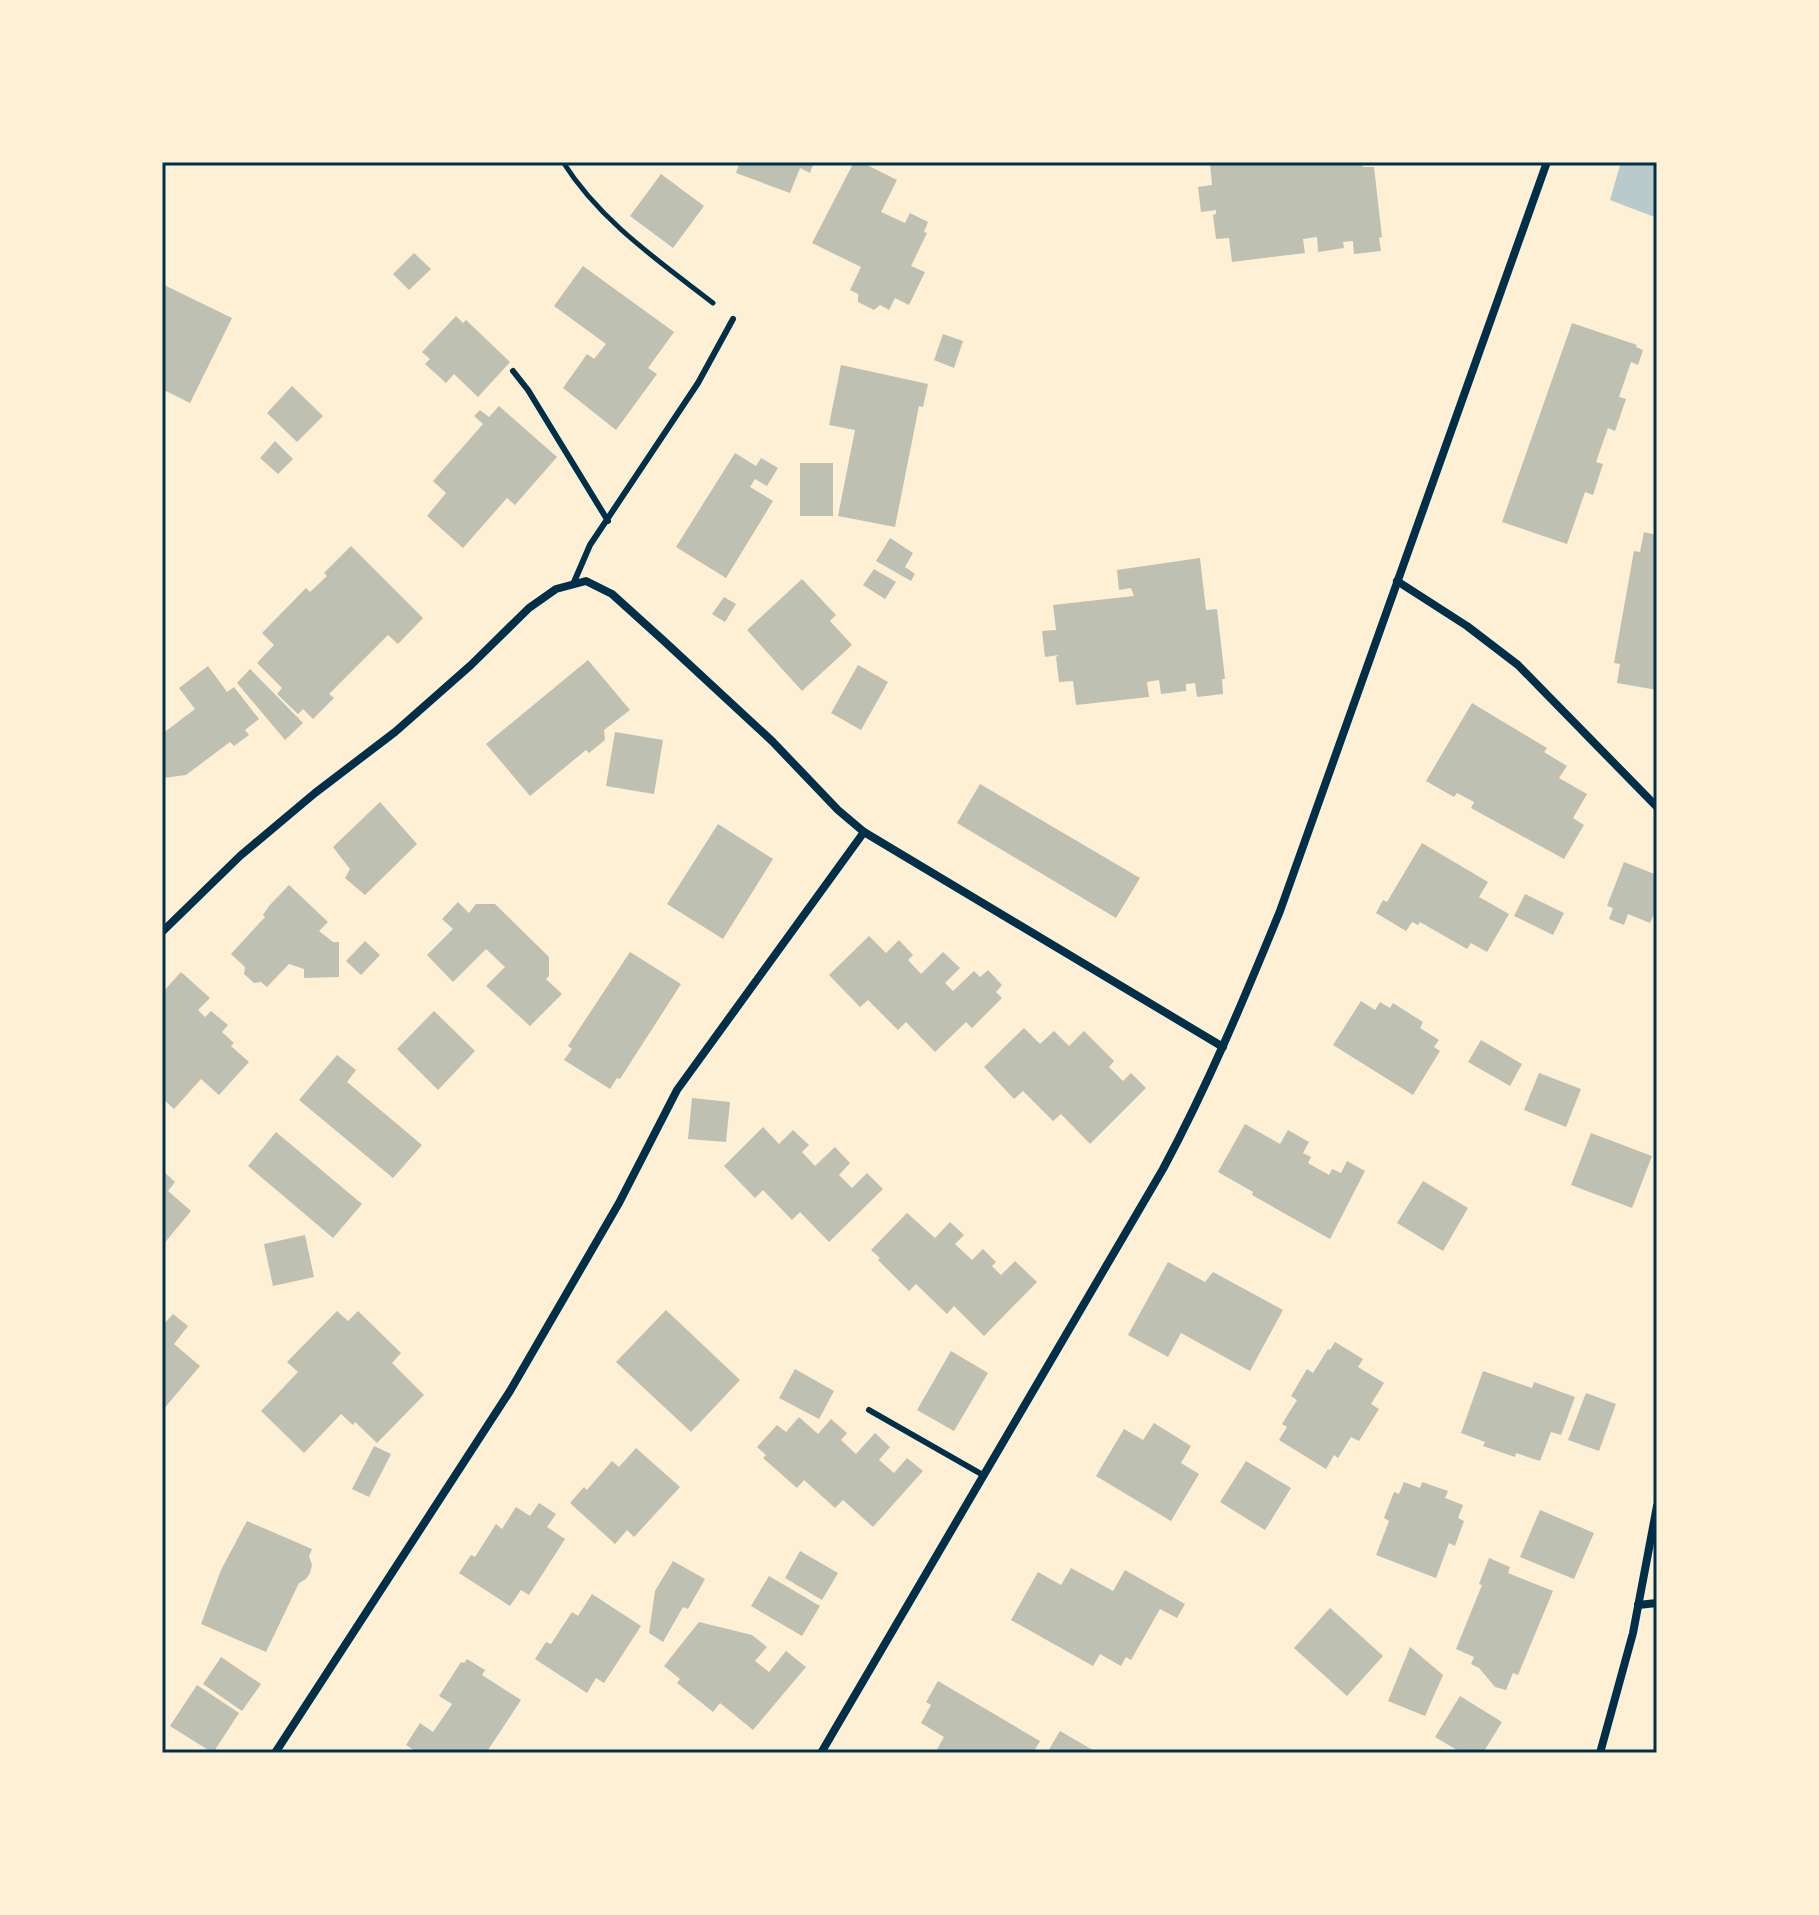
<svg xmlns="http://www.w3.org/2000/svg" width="1819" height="1915" viewBox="0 0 1819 1915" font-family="Helvetica,sans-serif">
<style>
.green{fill:#b9caca}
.building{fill:#bec0b2}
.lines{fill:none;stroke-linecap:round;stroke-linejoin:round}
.path{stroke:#003049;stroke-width:5}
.service{stroke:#003049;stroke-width:6}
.minor{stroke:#003049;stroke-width:8}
.neatline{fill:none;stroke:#003049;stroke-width:3}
</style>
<rect width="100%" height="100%" fill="#fdf0d5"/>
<polygon class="green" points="1621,162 1657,162 1657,218 1610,200"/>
<g class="building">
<polygon points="740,162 814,162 810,173 800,168 790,193 736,173"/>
<polygon points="854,162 861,162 897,180 881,212 905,223 910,213 928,222 924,232 927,233 911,266 925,272 909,305 895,298 889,310 880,305 874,310 858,302 858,294 850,290 861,267 812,243"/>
<polygon points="1210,162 1362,162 1363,167 1374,167 1382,237 1379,238 1381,251 1354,254 1353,241 1343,242 1344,248 1318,252 1317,237 1303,239 1305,253 1232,262 1229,238 1216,239 1213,215 1216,214 1216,210 1201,212 1198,187 1212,185"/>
<polygon points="661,174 704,206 673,248 630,216"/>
<polygon points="414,253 431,269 409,290 393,274"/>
<polygon points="583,266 674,332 648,368 657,374 616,430 563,388 587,354 594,359 606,344 554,306"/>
<polygon points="162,284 232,318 190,403 162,389"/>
<polygon points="456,316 463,323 466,320 510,362 478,397 454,374 446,383 425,364 430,359 422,352"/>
<polygon points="1572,323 1637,345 1636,347 1643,350 1638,365 1631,362 1619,397 1626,399 1615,431 1608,428 1596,462 1603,464 1593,495 1585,492 1567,544 1502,522"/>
<polygon points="943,334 963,341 954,368 934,360"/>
<polygon points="841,365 928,384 923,407 919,406 895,527 838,516 855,430 829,425"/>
<polygon points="292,386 323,416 297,442 267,413"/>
<polygon points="499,406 557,457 515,505 507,498 463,548 427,516 446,493 433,481 483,424 474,416 480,410 489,417"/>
<polygon points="275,441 293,459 278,474 260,458"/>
<polygon points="735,453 756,466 761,458 778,468 767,486 755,479 750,487 773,501 726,578 676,547"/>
<rect x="800" y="463" width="33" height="53"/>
<polygon points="1644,532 1657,535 1657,690 1617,683 1620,664 1614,663 1634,551 1640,552"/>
<polygon points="890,538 913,553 905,567 915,574 911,581 876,561"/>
<polygon points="351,546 423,618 398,644 388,635 329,694 334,698 313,719 303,709 298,714 277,694 282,688 257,663 274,645 262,633 306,588 310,592 327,576 324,573"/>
<polygon points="1200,558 1206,610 1217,609 1225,679 1222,679 1223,694 1197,697 1195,683 1186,684 1186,691 1161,694 1159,680 1147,682 1149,697 1076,705 1073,681 1059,682 1056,657 1059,655 1045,657 1042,631 1056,630 1053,605 1134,596 1131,588 1119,590 1117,570"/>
<polygon points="874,569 896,582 885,599 863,585"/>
<polygon points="802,579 836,615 830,621 852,645 802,691 747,630"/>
<polygon points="724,597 736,604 725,622 712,614"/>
<polygon points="588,660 630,710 604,730 605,740 589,753 586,750 530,796 486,744"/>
<polygon points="858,665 888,682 861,730 831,713"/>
<polygon points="208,666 227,692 234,687 259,719 245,730 249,735 234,746 230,742 186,775 163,778 162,734 195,709 179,688"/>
<polygon points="250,669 303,723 285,740 237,683"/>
<polygon points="1472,703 1547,748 1544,752 1567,766 1559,778 1587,794 1573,818 1584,825 1564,859 1471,808 1474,802 1457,793 1454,797 1426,781"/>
<polygon points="615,732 663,740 654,794 606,786"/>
<polygon points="980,784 1140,878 1116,918 957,823"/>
<polygon points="380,802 417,844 365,895 345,878 350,869 333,847"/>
<polygon points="718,824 773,859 723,939 667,904"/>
<polygon points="1422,843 1488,882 1479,897 1509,914 1487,952 1471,943 1467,949 1420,922 1418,925 1412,922 1406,931 1376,913 1383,900 1387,902"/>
<polygon points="1624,862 1657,875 1657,916 1654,914 1650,923 1628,914 1624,925 1609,919 1613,908 1607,906"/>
<polygon points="289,885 328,922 319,931 333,942 339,942 339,977 304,978 304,969 289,964 267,987 261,982 254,983 244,974 245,967 231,954 265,917 263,915 269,906"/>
<polygon points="1525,894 1564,913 1553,935 1514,916"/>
<polygon points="458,902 469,913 476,904 495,904 549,957 549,976 546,979 562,994 530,1026 486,986 505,967 486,949 453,982 427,955 453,929 442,919"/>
<polygon points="869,936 886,953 899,940 913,955 908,960 921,974 943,952 960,968 945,983 953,991 974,971 980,977 988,970 1002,985 996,992 1002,998 972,1028 966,1022 935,1052 906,1022 898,1030 868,1000 860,1007 829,975"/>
<polygon points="365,941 380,955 361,975 346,961"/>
<polygon points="630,952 681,984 620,1079 617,1078 610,1089 564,1060 572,1049 568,1046"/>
<polygon points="181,972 210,998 198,1010 205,1017 211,1011 228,1025 222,1032 234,1043 231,1046 249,1062 219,1095 201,1079 174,1109 162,1098 162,993"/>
<polygon points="1361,1001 1375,1010 1380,1002 1390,1008 1393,1003 1423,1022 1420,1028 1439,1040 1434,1047 1440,1051 1413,1095 1333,1045"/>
<polygon points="434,1011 475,1051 438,1090 397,1049"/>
<polygon points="1024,1028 1040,1044 1054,1031 1069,1046 1084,1031 1114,1061 1109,1067 1123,1081 1131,1073 1146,1088 1090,1144 1061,1114 1053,1121 1023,1091 1014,1099 984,1067"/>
<polygon points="1481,1040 1522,1064 1510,1086 1468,1062"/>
<polygon points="337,1055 356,1070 347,1082 422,1145 393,1178 299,1100"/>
<polygon points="1539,1073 1581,1089 1566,1127 1524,1110"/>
<polygon points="692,1098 730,1102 726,1142 688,1139"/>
<polygon points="1245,1124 1280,1144 1288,1130 1309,1142 1303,1153 1311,1157 1308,1163 1329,1175 1332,1169 1341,1173 1347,1161 1365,1171 1330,1239 1252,1195 1253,1192 1218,1172"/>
<polygon points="763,1127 779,1144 793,1130 809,1145 802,1152 815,1166 835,1147 850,1163 839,1175 852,1188 867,1173 883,1189 829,1242 800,1212 792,1220 763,1190 755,1198 724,1166"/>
<polygon points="276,1132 362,1204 333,1238 248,1166"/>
<polygon points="1591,1133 1652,1156 1632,1208 1571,1185"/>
<polygon points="162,1170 175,1182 168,1191 191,1211 162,1246"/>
<polygon points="1423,1181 1468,1208 1443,1251 1397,1223"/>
<polygon points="907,1213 935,1238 950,1222 964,1235 955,1244 972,1260 983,1249 996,1262 992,1266 1001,1275 1015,1261 1037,1282 984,1336 954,1306 947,1314 916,1284 909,1291 878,1260 880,1258 871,1250"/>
<polygon points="305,1235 314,1277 273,1286 264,1244"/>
<polygon points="1168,1262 1205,1282 1213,1272 1283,1310 1250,1371 1181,1333 1168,1357 1128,1335"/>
<polygon points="666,1310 740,1380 691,1432 616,1362"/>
<polygon points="337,1311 348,1321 358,1311 401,1353 392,1363 424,1395 377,1443 355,1422 353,1425 341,1414 304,1453 261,1411 298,1372 287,1362"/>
<polygon points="173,1314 188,1326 174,1344 200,1366 162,1411 162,1326"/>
<polygon points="1335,1342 1363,1359 1358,1367 1384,1383 1371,1404 1379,1409 1359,1441 1351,1437 1338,1458 1334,1455 1326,1469 1279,1440 1287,1427 1282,1424 1297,1400 1291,1396 1307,1369 1313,1373 1328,1349 1330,1350"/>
<polygon points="951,1351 988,1373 954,1431 917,1410"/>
<polygon points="795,1369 834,1391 819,1419 779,1398"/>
<polygon points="1483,1371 1532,1388 1534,1382 1575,1397 1561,1435 1551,1432 1540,1461 1516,1453 1515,1457 1483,1446 1485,1442 1461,1433"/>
<polygon points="1586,1393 1616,1404 1599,1451 1568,1440"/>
<polygon points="799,1417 818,1434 831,1419 847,1433 841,1440 856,1454 875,1433 890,1447 879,1460 894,1473 907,1458 923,1471 873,1527 843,1500 835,1508 804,1480 797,1488 763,1458 766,1455 757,1447 766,1437 777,1425 786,1432"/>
<polygon points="1154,1423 1191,1446 1181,1463 1199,1474 1171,1521 1096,1476 1124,1429 1143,1440"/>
<polygon points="374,1446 391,1454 369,1497 352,1489"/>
<polygon points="636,1448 680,1487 634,1537 627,1530 615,1544 570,1503 584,1487 587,1490 612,1461 619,1467"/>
<polygon points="1246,1461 1291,1488 1265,1530 1220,1502"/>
<polygon points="1404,1482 1420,1488 1422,1482 1448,1491 1445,1498 1463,1505 1458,1518 1464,1521 1455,1546 1449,1543 1436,1578 1376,1555 1389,1521 1384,1518 1394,1492 1399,1494"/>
<polygon points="539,1503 556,1514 547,1527 565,1539 529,1595 521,1590 510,1606 459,1573 471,1555 475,1557 496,1524 502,1529 516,1507 530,1516"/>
<polygon points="1540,1510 1594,1533 1574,1579 1520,1557"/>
<polygon points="247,1521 312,1549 309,1556 312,1565 310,1573 306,1579 299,1583 266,1652 201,1624 221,1570"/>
<polygon points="800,1551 838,1573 822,1600 785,1578"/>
<polygon points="1489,1558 1510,1567 1508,1573 1553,1591 1518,1675 1513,1673 1506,1690 1495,1687 1479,1668 1471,1664 1474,1657 1456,1649 1482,1585 1479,1584"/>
<polygon points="673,1561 705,1579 688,1609 683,1607 663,1642 649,1633 655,1591"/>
<polygon points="1071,1568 1113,1591 1125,1570 1185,1604 1177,1618 1160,1609 1131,1660 1126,1657 1121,1666 1100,1654 1093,1666 1011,1620 1038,1572 1061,1585"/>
<polygon points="769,1576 820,1606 802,1636 751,1606"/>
<polygon points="592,1594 641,1626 604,1683 596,1678 587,1693 535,1659 546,1642 551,1644 572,1612 578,1616"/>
<polygon points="1330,1608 1383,1656 1347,1696 1294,1648"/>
<polygon points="699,1622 752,1635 767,1647 755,1661 769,1672 786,1651 806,1667 753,1730 720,1703 713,1712 677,1683 680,1679 664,1666"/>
<polygon points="1410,1647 1443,1675 1425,1716 1388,1701"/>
<polygon points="221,1657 261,1684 242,1711 203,1684"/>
<polygon points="467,1659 485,1670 482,1675 521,1700 486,1753 418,1753 406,1745 420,1723 433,1732 452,1704 439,1696 461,1662 464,1663"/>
<polygon points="938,1681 1040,1741 1033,1753 935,1753 944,1737 921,1723 931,1705 926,1702"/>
<polygon points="197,1685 239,1713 213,1753 170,1726"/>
<polygon points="1460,1696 1502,1722 1483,1753 1462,1753 1435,1737"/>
<polygon points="1060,1731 1098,1753 1047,1753"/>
</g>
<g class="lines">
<path class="path" d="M563 162C600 221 659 261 713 303"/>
<g class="service">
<polyline points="513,371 528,390 608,521"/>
<polyline points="574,582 590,545 698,383 733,319"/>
<polyline points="869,1410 983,1475"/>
</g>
<g class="minor">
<polyline points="1397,581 1467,626 1518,665 1657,807"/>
<polyline points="162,932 240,856 315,793 395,732 471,665 529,608 556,589 586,581 612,594 664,641 772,741 838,810 864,832 1223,1047"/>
<polyline points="1638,1605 1657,1603"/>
<polyline points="275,1753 510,1391 619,1203 677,1090 864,832"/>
<path d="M821 1753 1163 1169C1208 1085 1244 999 1280 911L1547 162"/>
<polyline points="1600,1753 1633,1633 1657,1506"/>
</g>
</g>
<rect width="1819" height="1915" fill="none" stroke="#fdf0d5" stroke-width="328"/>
<rect x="164" y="164" width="1491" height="1587" class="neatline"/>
</svg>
